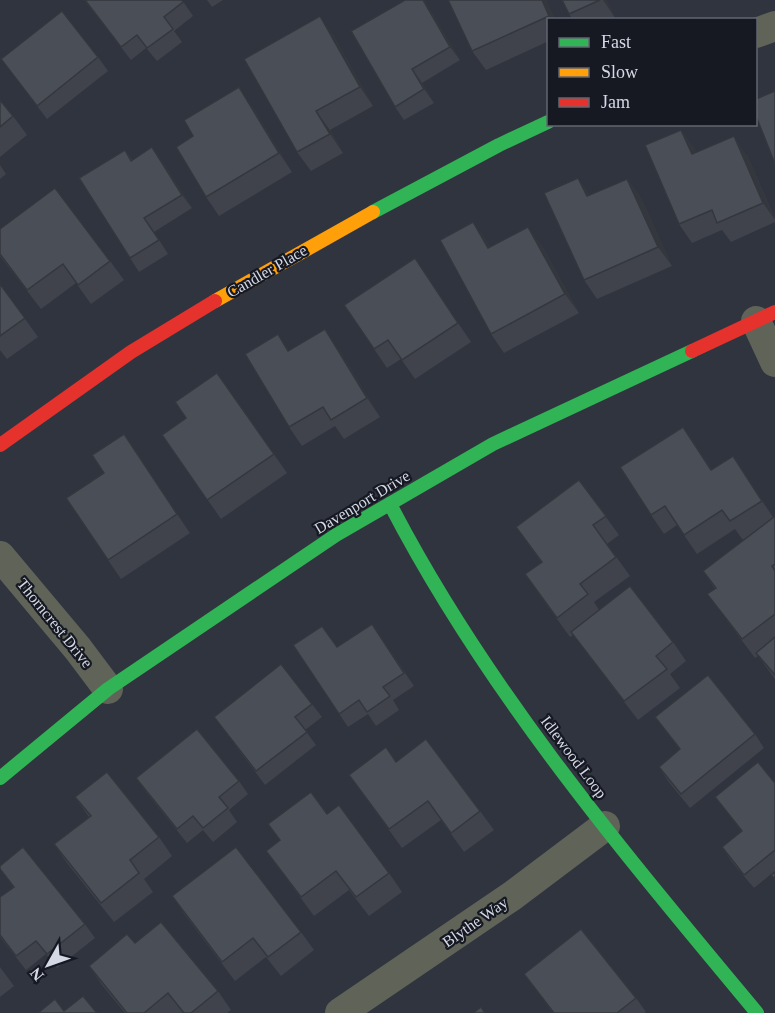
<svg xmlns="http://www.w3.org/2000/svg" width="775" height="1013" viewBox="0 0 775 1013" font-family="Georgia,serif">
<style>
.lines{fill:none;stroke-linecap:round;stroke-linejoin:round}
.street{stroke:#606358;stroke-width:30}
.fast{stroke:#30b455;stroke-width:14}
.slow{stroke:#ff9f0a;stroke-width:14}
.jam{stroke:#e5322d;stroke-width:14}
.wall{fill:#40434b}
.shaded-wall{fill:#34373d}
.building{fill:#4a4e57;stroke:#34373d;stroke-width:1.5}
.labels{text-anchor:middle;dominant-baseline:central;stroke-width:4.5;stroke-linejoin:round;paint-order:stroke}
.street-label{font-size:16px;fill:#d4d9e5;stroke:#161922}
</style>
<rect width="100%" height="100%" fill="#30343e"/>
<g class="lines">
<g class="street">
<polyline points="756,33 775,26"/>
<polyline points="756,321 775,362"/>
<polyline points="0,556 78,649 108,689"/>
<polyline points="340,1013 512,896 605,826"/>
</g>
<g class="fast">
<polyline points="373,212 499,145 548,122"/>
<path d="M390 504C486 690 624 853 757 1013"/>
<polyline points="0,778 108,689 336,535 493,444 692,351"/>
</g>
<polyline class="slow" points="215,301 373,212"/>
<g class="jam">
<polyline points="692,351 775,312"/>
<polyline points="0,445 131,352 215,301"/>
</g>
</g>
<g class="wall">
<polygon points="84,0 182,0 193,16 174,31 182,42 157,61 146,48 131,60"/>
<polygon points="207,0 223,0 212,7"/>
<polygon points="405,0 424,0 460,60 422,83 434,103 404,120 395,107"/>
<polygon points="546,0 555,20 549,20 549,41 486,70 472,51"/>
<polygon points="562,0 606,0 615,18 612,20 573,20 569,14"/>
<polygon points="333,35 373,106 330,130 343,153 311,171 297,152"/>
<polygon points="98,57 108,71 47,119 1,59"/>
<polygon points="0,100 13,116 27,135 0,157"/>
<polygon points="252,106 292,172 219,216 206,197"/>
<polygon points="681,130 696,152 747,155 775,219 775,222 731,242 722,230 692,243 679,224"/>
<polygon points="125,150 132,160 162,161 192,208 154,232 168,254 139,272 130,258"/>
<polygon points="0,165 6,174 0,179"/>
<polygon points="627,179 641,198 672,266 597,299 584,280 590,195"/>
<polygon points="473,222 490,247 542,246 579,313 504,353 491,334"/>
<polygon points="0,229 110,261 124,280 91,304 76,283 41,309 0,256"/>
<polygon points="428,277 471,342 415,379 401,359 387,368 374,349"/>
<polygon points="0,284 38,337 7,359 0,350"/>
<polygon points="278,334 289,351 338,348 380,417 344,439 335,426 302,446 289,427"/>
<polygon points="217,373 287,473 221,519 162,435 186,418"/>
<polygon points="683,427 712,470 746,475 773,517 775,518 775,679 758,656 755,658 707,594 715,589 703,571 743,540 735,529 697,554 677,525 664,534 651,515"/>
<polygon points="124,434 190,533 121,579 108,560 104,473"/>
<polygon points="579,480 619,535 607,544 630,576 594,602 599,610 673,642 686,661 670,674 680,688 638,720 573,635 570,637 538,593 541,562 516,527"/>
<polygon points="372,624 414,686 393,700 399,710 376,726 368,714 348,727 293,645 337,647"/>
<polygon points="312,704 322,717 305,730 316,745 265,785 214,717"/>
<polygon points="655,717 755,734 764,748 690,808 668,781 659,767 680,750"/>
<polygon points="396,762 480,811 494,830 464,852 441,820 402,848 349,775"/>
<polygon points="136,778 239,781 248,794 229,810 237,822 213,842 203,830 187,843 146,792"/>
<polygon points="775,783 775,871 754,888 731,861 722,847 741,831 715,797"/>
<polygon points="75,797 159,837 172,856 144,879 153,892 114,922 67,863 54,844 89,817"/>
<polygon points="327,814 389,873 402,892 369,916 349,890 314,916 266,851 280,841 268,824"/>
<polygon points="0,869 85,924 95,938 57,968 46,954 26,970 0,937 0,897 13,887"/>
<polygon points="172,896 301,932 314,950 281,976 266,957 235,981 185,915"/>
<polygon points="135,943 218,991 231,1010 227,1013 182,1013 182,1012 181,1013 125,1013 102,985 89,966"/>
<polygon points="0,967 14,986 0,997"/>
<polygon points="524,974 636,998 646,1012 644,1013 553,1013"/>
</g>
<g class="shaded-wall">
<polygon points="423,0 428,6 460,60 450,47"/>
<polygon points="542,0 546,0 555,20 552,20 549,16"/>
<polygon points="603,0 606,0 615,18"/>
<polygon points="320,16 333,35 373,106 360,87"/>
<polygon points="412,69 422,83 434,103 424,89"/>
<polygon points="239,87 252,106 292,172 279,153"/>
<polygon points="316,111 330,130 343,153 330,134"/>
<polygon points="681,130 695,149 705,173 692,154"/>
<polygon points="734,136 747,155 775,220 763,203"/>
<polygon points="152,147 162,161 192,208 182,195"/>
<polygon points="578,178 592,197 587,196"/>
<polygon points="627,179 641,198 672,266 658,247"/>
<polygon points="473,222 487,241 501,267 488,248"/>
<polygon points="528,227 542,246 579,313 565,294"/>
<polygon points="415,258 428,277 471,342 458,323"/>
<polygon points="325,329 338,348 380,417 367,398"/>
<polygon points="124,434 137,453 190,533 177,514"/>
<polygon points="733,456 746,475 775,520 762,501"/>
</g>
<g class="building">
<polygon points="85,0 182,0 183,2 164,17 173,29 147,48 137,35 121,47"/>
<polygon points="405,0 423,0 450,47 412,69 424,89 395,107 351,31"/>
<polygon points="448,0 542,0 549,16 472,51"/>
<polygon points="562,0 600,0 569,14"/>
<polygon points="62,11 98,57 37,106 1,59"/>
<polygon points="320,16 360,87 316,111 330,134 297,152 244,59"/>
<polygon points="239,87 279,153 206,197 176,147 193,136 184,120"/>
<polygon points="775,91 775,164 756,116 756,99"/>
<polygon points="0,100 13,116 0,127"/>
<polygon points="681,130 692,154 734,136 763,203 717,223 712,210 679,224 645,145"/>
<polygon points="152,147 182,195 144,218 159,240 130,258 79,178 125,150 131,161"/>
<polygon points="578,178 587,196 627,179 658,247 584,280 544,193"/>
<polygon points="55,188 110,261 78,285 63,264 27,290 0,254 0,229"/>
<polygon points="473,222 488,248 528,227 565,294 491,334 440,240"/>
<polygon points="415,258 458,323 402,360 388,340 374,349 344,305"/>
<polygon points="0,284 25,318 0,336"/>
<polygon points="325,329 367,398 331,420 323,407 289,427 245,354 278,334 288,351"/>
<polygon points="217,373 274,454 207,500 162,435 186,418 175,402"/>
<polygon points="683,427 711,470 733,456 762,501 730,521 722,510 684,535 665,506 651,515 620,467"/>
<polygon points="124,434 177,514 108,560 66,498 104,473 92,455"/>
<polygon points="579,480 606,516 593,525 616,557 580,584 588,594 557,618 525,574 542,562 516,527"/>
<polygon points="774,517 775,518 775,564 772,566 775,571 775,614 742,639 707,594 716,588 703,571"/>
<polygon points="630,586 673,642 656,656 667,669 624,701 571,632"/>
<polygon points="372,624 404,673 383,687 390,696 367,712 359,700 339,714 293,645 322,626 337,647"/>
<polygon points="775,637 775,675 756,653"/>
<polygon points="281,664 312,704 295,717 307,732 256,771 214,717"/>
<polygon points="708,675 755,734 681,794 659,767 680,749 655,717"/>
<polygon points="197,729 239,781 219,797 228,808 203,828 193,816 177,829 136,778"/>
<polygon points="426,739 480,811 451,833 428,801 389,829 349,775 386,747 396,762"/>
<polygon points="758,762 775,783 775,850 744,875 722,847 742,831 715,797"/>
<polygon points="107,772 159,837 130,860 139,873 101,903 54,844 91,816 75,797"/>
<polygon points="311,792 327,814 339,805 389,873 356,897 336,871 301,897 266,851 280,840 268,824"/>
<polygon points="23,847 85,924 47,954 36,941 16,956 0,935 0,897 14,887 0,869 0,866"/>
<polygon points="236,847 301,932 268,957 253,938 222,962 172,896"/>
<polygon points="775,872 775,879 771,875"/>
<polygon points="161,922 218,991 191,1013 184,1013 168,993 144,1013 127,1013 89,966 127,934 135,943"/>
<polygon points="581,929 636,998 617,1013 554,1013 524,974"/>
<polygon points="83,996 97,1013 38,1013 55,999 64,1011"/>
<polygon points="481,1007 485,1013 473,1013"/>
</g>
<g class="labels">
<g class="street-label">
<text transform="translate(267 271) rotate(-30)">Candler Place</text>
<text transform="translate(362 502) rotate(-31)">Davenport Drive</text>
<text transform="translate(55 623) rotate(51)">Thorncrest Drive</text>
<text transform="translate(574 757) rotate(53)">Idlewood Loop</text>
<text transform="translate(475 922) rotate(-35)">Blythe Way</text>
</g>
</g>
<rect x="547" y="18" width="210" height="108" fill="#161922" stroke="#626670" stroke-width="1.5"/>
<rect x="559" y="38" width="30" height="9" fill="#30b455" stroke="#626670" stroke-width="1.5"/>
<text x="601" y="48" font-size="18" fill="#d4d9e5">Fast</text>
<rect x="559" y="68" width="30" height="9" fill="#ff9f0a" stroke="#626670" stroke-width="1.5"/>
<text x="601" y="78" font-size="18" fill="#d4d9e5">Slow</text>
<rect x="559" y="98" width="30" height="9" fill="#e5322d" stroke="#626670" stroke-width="1.5"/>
<text x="601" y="108" font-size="18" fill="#d4d9e5">Jam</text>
<g transform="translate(48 965) rotate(230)" stroke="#161922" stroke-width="4.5" paint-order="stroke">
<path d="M0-4.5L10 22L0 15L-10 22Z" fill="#d4d9e5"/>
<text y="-9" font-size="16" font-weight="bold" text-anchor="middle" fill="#d4d9e5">N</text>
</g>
</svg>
